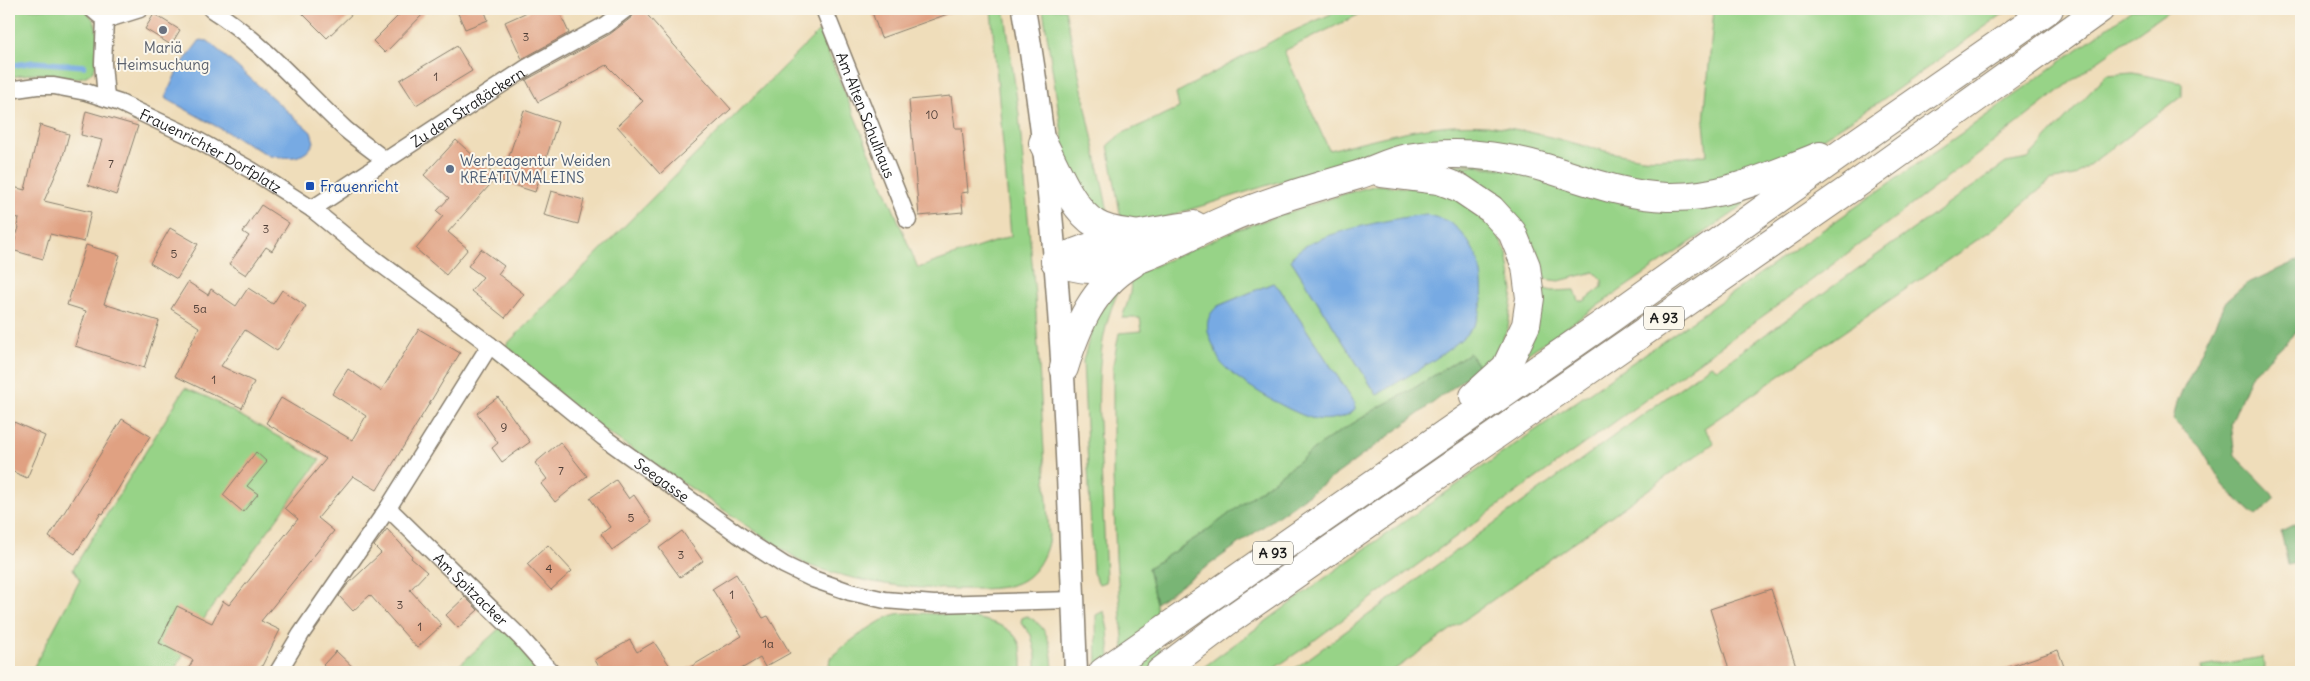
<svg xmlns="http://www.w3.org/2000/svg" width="2310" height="681" viewBox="0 0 2310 681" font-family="Delius,sans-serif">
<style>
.green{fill:#97d387;stroke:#5a7852;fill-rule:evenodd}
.forest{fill:#79b574;stroke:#4a6848}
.water{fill:#77aae3;stroke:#4a6380}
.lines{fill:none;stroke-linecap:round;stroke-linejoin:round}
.stream{stroke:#77aae3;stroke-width:5.5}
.building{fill:#e0a182}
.minor-casing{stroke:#867c6b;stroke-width:19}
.secondary-casing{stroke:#867c6b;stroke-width:25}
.motorway-casing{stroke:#867c6b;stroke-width:30}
.minor{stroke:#fff;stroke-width:16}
.secondary{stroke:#fff;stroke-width:22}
.motorway{stroke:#fff;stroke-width:28}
.worship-dot{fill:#6b7280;stroke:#fbf7ec;stroke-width:2}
.service-dot{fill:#5c6f8a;stroke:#fbf7ec;stroke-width:2}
.transit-dot{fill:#1a4fb4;stroke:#fbf7ec;stroke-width:2}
.labels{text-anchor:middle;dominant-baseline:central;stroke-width:4;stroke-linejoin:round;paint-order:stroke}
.number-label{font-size:12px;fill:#4d3d36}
.shield{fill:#fbf7ec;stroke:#5f5e5a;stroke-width:1}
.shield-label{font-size:14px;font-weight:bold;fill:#1c1c1c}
.worship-label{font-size:15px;fill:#5b616d;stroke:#fbf7ec}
.street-label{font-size:15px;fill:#1c1c1c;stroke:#fbf7ec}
.service-label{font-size:15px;fill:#4e5e75;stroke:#fbf7ec;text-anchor:start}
.transit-label{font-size:15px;fill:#164399;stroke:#fbf7ec;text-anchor:start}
</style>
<rect width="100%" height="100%" fill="#fbf7ec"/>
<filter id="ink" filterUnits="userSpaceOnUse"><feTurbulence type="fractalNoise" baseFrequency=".02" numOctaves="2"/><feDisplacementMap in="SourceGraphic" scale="10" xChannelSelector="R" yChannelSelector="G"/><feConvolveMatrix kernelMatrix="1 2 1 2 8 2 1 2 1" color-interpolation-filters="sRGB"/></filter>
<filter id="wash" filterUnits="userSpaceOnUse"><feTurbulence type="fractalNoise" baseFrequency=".0096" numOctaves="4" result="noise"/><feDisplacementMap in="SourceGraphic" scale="20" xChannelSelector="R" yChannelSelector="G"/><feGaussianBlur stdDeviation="1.12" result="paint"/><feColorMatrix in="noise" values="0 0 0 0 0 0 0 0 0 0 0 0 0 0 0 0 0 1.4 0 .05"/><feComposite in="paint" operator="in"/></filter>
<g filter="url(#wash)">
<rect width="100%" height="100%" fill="#efddba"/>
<g class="green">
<path d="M9 9H83C98 21 97 28 98 46 99 88 72 78 44 74 33 73 19 75 9 78Z"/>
<path d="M991 9H1004L1006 20 1019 115 1035 296 1049 537C1046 556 1035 577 1015 584 997 590 977 589 958 589 903 589 857 582 805 564L494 357 819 31 918 268 1011 236Z"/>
<polygon points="1043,9 1065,9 1110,221 1103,218 1074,184 1065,153"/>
<path d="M1342 9H1370L1284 51 1329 150C1380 138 1434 121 1486 125 1540 130 1590 151 1643 158 1663 160 1686 156 1707 155L1704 122 1714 9H2010L1882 100 1810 146 1757 172 1680 188 1378 153 1358 157 1163 218 1122 224 1108 145 1121 134 1179 108 1176 93 1278 38Z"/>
<polygon points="2133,9 2171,9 2099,60 1954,173 1788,298 1521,489 1301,650 1269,672 1197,672 1352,558 1969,128"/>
<polygon points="2133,73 2182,83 2182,96 2074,176 2050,181 1993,229 1704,428 1714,443 1391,672 1290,672 1711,365 1717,369 2006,163 2028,159 2106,75"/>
<polygon points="1453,164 1751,194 1751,197 1735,212 1514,363 1541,288 1552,291 1575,290 1579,301 1584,301 1602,287 1602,280 1594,272 1559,281 1543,279 1444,171 1445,166"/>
<path d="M1377 185 1448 191 1495 230 1507 253 1513 291 1508 328 1493 357 1484 369 1479 367 1469 353 1408 392 1381 406 1328 439 1205 532 1148 568 1156 603 1162 672H1126L1116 559 1113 477V365L1119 333 1142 331 1140 318H1122C1126 306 1134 290 1129 277L1236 230 1344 194ZM1293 255 1434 358 1377 395 1291 260ZM1273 283 1279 288 1355 403 1294 411 1232 374 1218 306Z"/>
<path d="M1120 288C1093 342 1098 405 1101 464 1103 502 1104 540 1106 578L1105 582 1099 584 1093 573 1083 361 1095 317Z"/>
<polygon points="185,388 209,398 320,460 207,614 173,672 31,672 80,580 73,569"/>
<polygon points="1104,611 1108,630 1111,672 1097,672 1096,615"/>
<path d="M916 613C940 614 1007 615 1018 641 1023 651 1022 662 1022 672H837L829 665 830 658C843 646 879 619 896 614 902 613 909 613 916 613Z"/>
<path d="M1027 616C1050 627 1052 649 1053 672H1036V655L1031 635 1021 622 1022 618Z"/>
<polygon points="503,625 546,672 452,672"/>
<polygon points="2263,657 2265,672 2203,672 2202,667"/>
</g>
<g class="forest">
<polygon points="2301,259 2301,330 2295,333 2250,377 2231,423 2235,456 2276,498 2256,516 2225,488 2200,447 2173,420 2177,402 2226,301 2246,284"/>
<path d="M1469 353 1479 367C1375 450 1264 525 1156 603L1148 568 1205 532 1328 439 1381 406 1408 392Z"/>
<polygon points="2301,521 2301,562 2288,565 2281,531"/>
</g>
<g class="water">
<path d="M200 40 208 41 311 132 314 142C305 161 288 158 270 156L165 98 178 69Z"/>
<path d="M1426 214C1433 217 1441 218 1447 221 1462 229 1474 248 1479 263 1483 281 1485 302 1477 320 1465 346 1403 378 1377 395L1291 260C1301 234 1398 218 1426 214Z"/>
<path d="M1273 283 1279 288 1355 403V409C1348 418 1327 421 1316 419 1297 417 1237 381 1224 366 1219 362 1217 355 1215 349 1207 333 1202 319 1218 306Z"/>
</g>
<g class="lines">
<polyline class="stream" points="9,66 34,62 84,66"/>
</g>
<g id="blocks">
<g class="building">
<polygon points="298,9 357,9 327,38"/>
<polygon points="405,9 428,9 385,53 373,41"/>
<polygon points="456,9 484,9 488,20 465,29"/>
<polygon points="534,9 558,9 569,33 522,59 505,22"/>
<polygon points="642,9 731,109 660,174 617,126 643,101 607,65 538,102 526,80 610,34 632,17 635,12"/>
<polygon points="871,9 956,9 956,11 881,38"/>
<polygon points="154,14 180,30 171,45 145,29"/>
<polygon points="457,46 472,71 416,105 400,80"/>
<polygon points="951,96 955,128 962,128 968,192 961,193 963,212 919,216 909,100"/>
<polygon points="524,110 558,122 535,192 501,181"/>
<polygon points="86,111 138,126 116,195 88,185 102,140 81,135"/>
<polygon points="40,125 69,134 62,160 44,201 91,212 84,242 50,234 43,259 12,250 19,227 17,226 19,218 9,216 9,186 25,190"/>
<polygon points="456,140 497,177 448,232 468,249 446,275 416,249 443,216 437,211 449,198 424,175"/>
<polygon points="551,191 584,200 578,224 544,215"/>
<polygon points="261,205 289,223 272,251 266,247 246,275 229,264 249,236 243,232"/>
<polygon points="170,228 198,244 177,279 150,263"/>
<polygon points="86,245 120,255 104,304 159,321 144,368 75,346 86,311 67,305"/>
<polygon points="481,249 504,266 498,274 524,294 505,318 471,291 483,277 468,266"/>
<polygon points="188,282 208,295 211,289 236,306 248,288 273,304 282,290 306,306 277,351 245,330 221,366 254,382 242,408 175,376 199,327 171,309"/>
<polygon points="419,329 460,353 377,490 353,476 318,518 334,531 261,621 280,630 259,672 187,672 193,660 159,643 177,606 212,623 223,601 229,605 298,519 285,508 326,459 266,423 281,398 352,440 366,416 332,394 348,369 381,391"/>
<polygon points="498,397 530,442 502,462 492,448 498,443 477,413"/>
<polygon points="122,419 150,436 103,514 101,513 75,554 49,537"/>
<polygon points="14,422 45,436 27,478 9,470 9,434"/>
<polygon points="560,442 587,476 555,502 541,484 547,479 535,463"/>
<polygon points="256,452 267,462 247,486 258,494 243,512 223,495"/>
<polygon points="616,480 629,499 634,495 652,522 612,550 601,534 610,527 590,498"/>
<polygon points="387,529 412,556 411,558 427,572 410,590 442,625 417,648 370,595 353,611 339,596 348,584 381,553 374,546"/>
<polygon points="682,531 703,561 680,577 659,548"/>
<polygon points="548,545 572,571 551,590 527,564"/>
<polygon points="736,574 763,618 768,616 790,653 765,667 760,658 736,672 682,672 742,636 712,589"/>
<polygon points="1771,589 1798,672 1730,672 1710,609"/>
<polygon points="465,597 478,610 458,628 446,615"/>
<polygon points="630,640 637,652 654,642 674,672 602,672 595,660"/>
<polygon points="2058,650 2066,672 2000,672 2000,670"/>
<polygon points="336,651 358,672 330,672 323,665"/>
</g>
</g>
</g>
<g filter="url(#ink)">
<use href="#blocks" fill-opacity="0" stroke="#867c6b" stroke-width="1"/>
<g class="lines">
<g class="minor-casing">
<g id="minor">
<polyline points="92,9 105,20"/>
<path d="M211 9C262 41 301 88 345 129 358 140 372 150 385 160"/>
<path id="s1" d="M824 9 908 220"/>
<path id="s2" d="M9 90 37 86H54L86 92 120 103 190 136 251 170 312 209 361 249 490 345 603 437 753 545 784 565 813 579 850 592 885 600 934 604 1073 600"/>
<polyline points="106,98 103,63 105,20 140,9"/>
<path id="s3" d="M312 209 528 67 605 25 626 9"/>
<path id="s4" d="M388 508 520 637 551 672"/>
<polyline points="278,672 301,634 388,508 490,345"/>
</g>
</g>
<g class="secondary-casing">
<path id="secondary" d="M1024 9C1062 228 1067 450 1076 672"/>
</g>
<g class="motorway-casing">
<g id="motorway">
<path d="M1043 143C1056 167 1072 210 1096 224 1107 231 1120 232 1133 234"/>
<polyline points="1382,173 1439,180 1460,188 1491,209 1512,232 1526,266 1530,298 1526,325 1506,367 1474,396"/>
<path d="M1055 261C1067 265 1078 269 1090 269 1135 269 1185 237 1225 220 1268 201 1313 188 1358 175 1374 170 1391 161 1407 158 1453 150 1498 154 1542 167 1583 179 1624 196 1667 197 1724 198 1769 176 1820 156"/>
<path d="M1055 261C1099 240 1146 232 1194 225"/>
<path d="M1064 368C1077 326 1093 287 1132 264"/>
<polyline points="1103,672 1607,321 1859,141 2049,9"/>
<polyline points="1160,672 1225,623 1858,183 2100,9"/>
</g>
</g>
<use href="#minor" class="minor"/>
<use href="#secondary" class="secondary"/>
<use href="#motorway" class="motorway"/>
</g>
</g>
<circle class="worship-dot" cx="163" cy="30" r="5"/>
<circle class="service-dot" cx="450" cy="169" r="5"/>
<rect class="transit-dot" x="305" y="181" width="10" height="10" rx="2.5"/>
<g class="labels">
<g class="number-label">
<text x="526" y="36">3</text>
<text x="436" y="76">1</text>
<text x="932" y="114">10</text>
<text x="111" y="163">7</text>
<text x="266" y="228">3</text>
<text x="174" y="253">5</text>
<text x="200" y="308">5a</text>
<text x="214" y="379">1</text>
<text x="504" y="427">9</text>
<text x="561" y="470">7</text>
<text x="631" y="517">5</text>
<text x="681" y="554">3</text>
<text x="549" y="568">4</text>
<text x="732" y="594">1</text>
<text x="400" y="604">3</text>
<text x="420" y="626">1</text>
<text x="768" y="643">1a</text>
</g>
<g class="shield">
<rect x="1644" y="306.5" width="40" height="23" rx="4"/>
<rect x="1253" y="541.5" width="40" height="23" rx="4"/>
</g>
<g class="shield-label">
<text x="1664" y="318">A 93</text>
<text x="1273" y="553">A 93</text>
</g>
<g class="worship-label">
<text x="163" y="47">Mariä<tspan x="163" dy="17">Heimsuchung</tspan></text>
</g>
<g class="street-label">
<text stroke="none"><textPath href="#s3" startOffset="186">Zu den Straßäckern</textPath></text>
<text stroke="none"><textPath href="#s1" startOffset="114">Am Alten Schulhaus</textPath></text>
<text stroke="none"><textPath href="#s2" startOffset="216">Frauenrichter Dorfplatz</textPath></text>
<text stroke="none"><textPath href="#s2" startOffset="776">Seegasse</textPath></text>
<text stroke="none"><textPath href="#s4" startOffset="116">Am Spitzacker</textPath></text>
</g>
<g class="service-label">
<text x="460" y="160">Werbeagentur Weiden<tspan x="460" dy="17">KREATIVMALEINS</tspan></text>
</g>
<g class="transit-label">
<text x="320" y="186">Frauenricht</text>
</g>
</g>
<rect width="2310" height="681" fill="none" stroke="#fbf7ec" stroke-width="30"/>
</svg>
